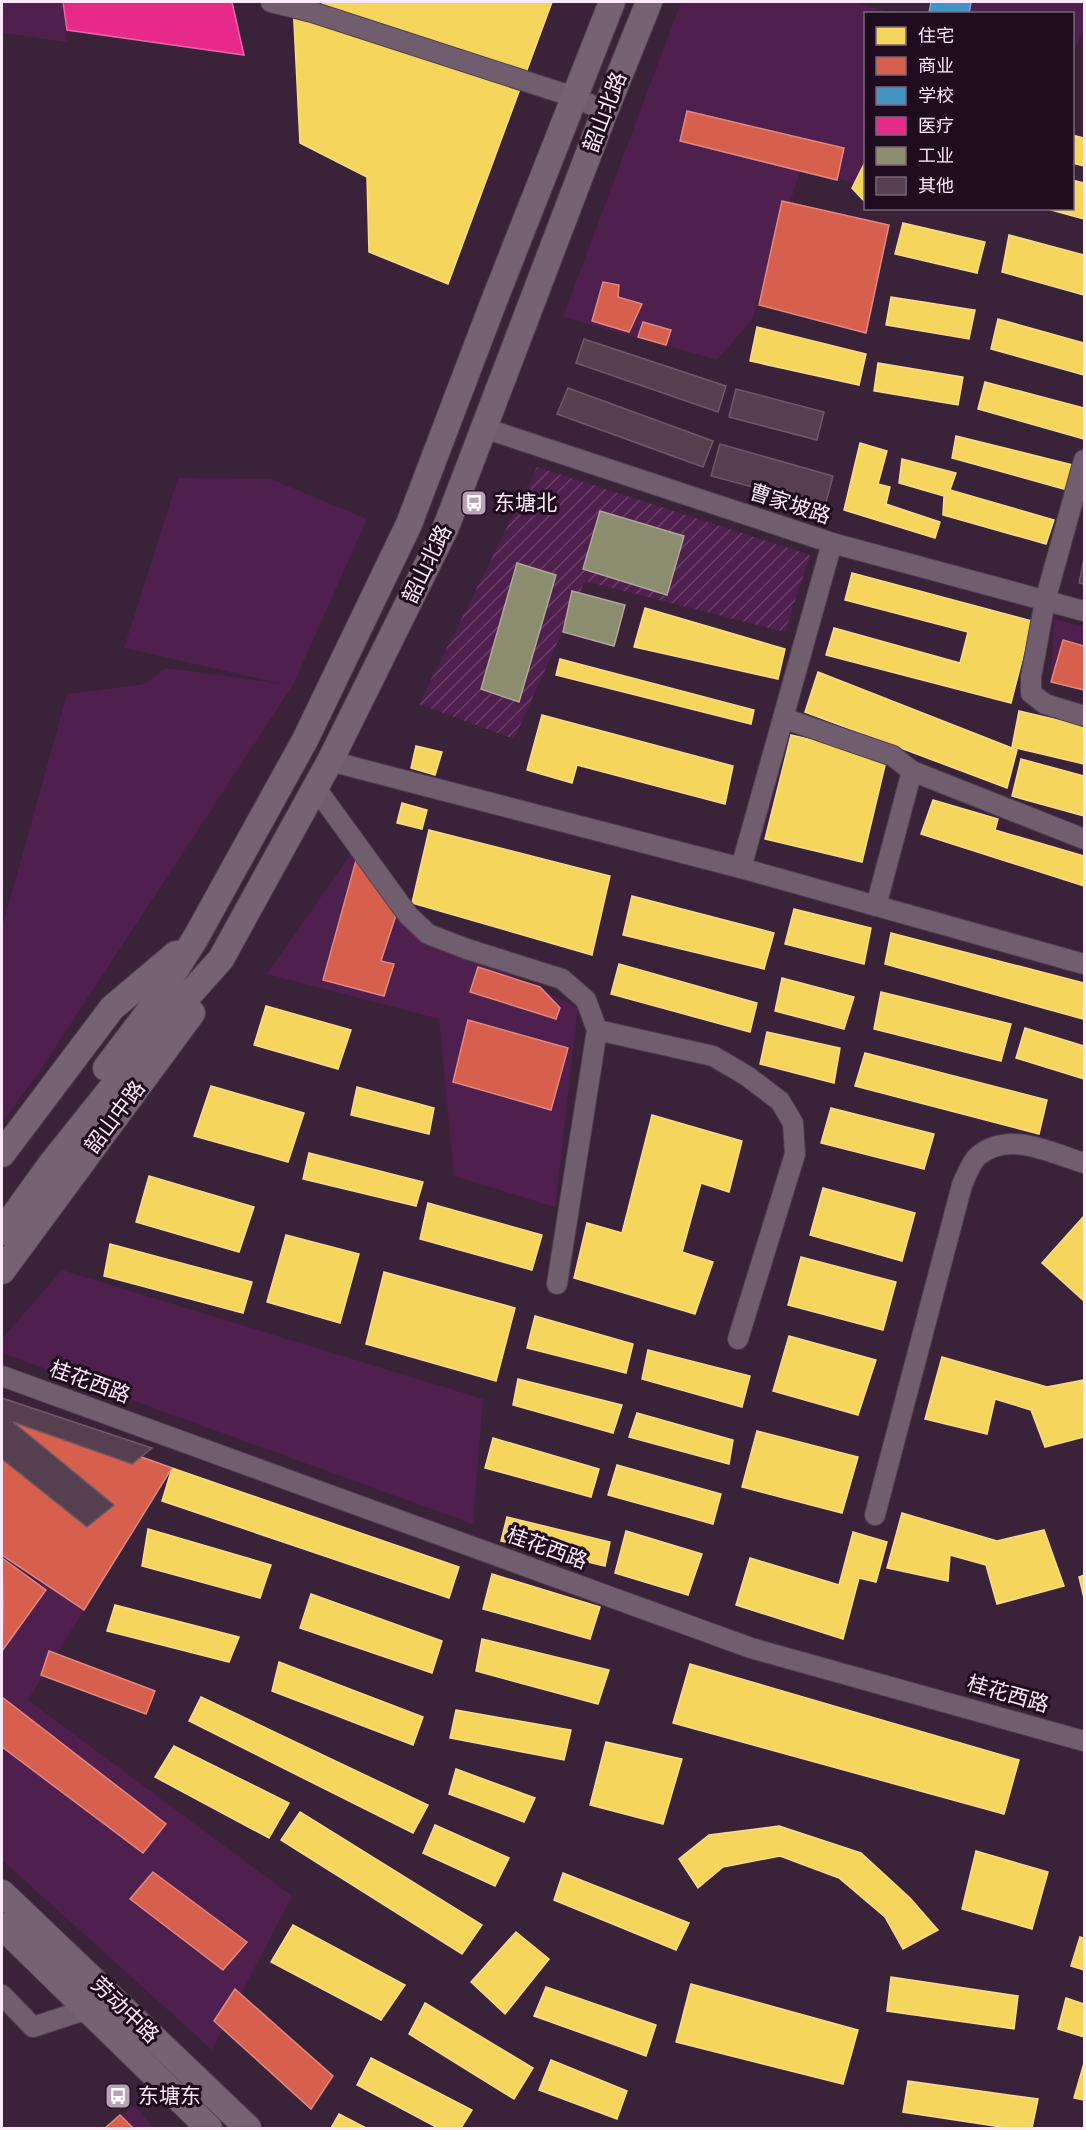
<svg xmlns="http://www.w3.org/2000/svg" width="1086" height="2130" viewBox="0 0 1086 2130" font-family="Jost,'Noto Sans SC',sans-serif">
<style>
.built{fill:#4f1f4d}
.industrial{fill:url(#industrial-furrows)}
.homes{fill:#f6d55c;stroke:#f8db8b;stroke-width:1.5}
.shops{fill:#d6604d;stroke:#e18981;stroke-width:1.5}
.schools{fill:#4393c3;stroke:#7aadd4;stroke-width:1.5}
.health{fill:#e7298a;stroke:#ed63ac;stroke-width:1.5}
.industry{fill:#8c8c6e;stroke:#aea898;stroke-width:1.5}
.building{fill:#564050;stroke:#705869;stroke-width:1.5}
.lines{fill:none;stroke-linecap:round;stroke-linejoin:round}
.minor-casing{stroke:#503d4f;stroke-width:22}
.major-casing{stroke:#503d4f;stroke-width:28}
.minor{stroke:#705e6f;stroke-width:20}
.major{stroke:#756374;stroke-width:26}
.labels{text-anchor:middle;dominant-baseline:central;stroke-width:6;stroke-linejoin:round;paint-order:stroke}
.street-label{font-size:21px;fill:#fceafa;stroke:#200c1f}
.poi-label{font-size:21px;fill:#fceafa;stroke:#200c1f;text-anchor:start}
</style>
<defs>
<pattern id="industrial-furrows" width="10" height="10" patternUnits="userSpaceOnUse" patternTransform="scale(1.5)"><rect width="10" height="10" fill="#4f1f4d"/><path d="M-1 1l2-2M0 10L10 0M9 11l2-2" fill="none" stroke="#694068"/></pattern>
</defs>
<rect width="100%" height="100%" fill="#3a2239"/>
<g class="built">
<polygon points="2,2 62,2 67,42 2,33"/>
<polygon points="681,2 853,2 895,13 866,14 865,188 802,165 753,318 717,360 563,317"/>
<polygon points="963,2 1084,2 1084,27 1073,55 1072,14 966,13"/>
<polygon points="178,478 271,479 367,519 293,685 37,1075 2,1123 2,928 67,694 144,684 166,668 283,684 124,648"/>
<polygon points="1054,619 1084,627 1084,692 1051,682"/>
<polygon points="357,845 428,934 578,1008 555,1207 454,1176 439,1019 267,974"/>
<polygon points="62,1270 483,1399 473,1524 2,1353 2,1339"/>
<polygon points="2,1555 84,1610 28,1700 292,1896 212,2050 2,1860"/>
<polygon points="134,2105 154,2128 106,2128"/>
</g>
<polygon class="industrial" points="537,467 810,555 785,632 585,581 514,739 419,704"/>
<g class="homes">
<polygon points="293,2 552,2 448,284 369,252 367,177 300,143"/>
<polygon points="1072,135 1084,138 1084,166 1072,163"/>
<polygon points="866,160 866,203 852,188"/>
<polygon points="1072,180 1084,183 1084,219 1044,208 1072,208"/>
<polygon points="903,223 985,242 977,273 895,254"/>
<polygon points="1009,235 1084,255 1084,295 1002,272"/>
<polygon points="891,297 975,310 969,339 886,325"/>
<polygon points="998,319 1084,343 1084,375 991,349"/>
<polygon points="757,327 866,354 859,385 750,361"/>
<polygon points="878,363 963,377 958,405 874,391"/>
<polygon points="985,382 1084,408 1084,439 978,409"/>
<polygon points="956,436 1077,466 1071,491 952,458"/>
<polygon points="860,443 887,451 878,484 890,487 886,504 940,522 935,538 844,510"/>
<polygon points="902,459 956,473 950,490 1054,520 1046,544 943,515 944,496 899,483"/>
<polygon points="852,573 1032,621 1011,703 826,655 834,628 960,663 968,632 845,600"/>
<polygon points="645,608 785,649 778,679 634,647"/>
<polygon points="560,659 754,710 751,724 556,675"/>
<polygon points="818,672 1017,750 1007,788 805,712"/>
<polygon points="1019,711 1084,726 1084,764 1012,747"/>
<polygon points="542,715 733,766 725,804 577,765 572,783 527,770"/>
<polygon points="791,735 887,757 862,862 765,839"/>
<polygon points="416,746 442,752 435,775 411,768"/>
<polygon points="1021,759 1084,776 1084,816 1012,796"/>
<polygon points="933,800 998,819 995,830 1084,856 1084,886 921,834"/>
<polygon points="402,803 427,810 422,829 397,823"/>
<polygon points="429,830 610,876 592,955 412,903"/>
<polygon points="632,896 774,933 764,969 623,935"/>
<polygon points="794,909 871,928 864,964 785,944"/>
<polygon points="891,933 1084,983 1083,1019 885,964"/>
<polygon points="619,964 757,1003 750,1032 611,994"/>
<polygon points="782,978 854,997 844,1029 775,1011"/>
<polygon points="881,992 1011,1024 1001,1061 874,1029"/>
<polygon points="266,1006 351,1030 338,1069 254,1045"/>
<polygon points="1025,1028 1084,1046 1084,1079 1016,1058"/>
<polygon points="767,1032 840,1048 834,1083 760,1064"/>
<polygon points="865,1053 1047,1100 1039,1134 855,1086"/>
<polygon points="211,1086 304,1113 288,1162 194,1136"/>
<polygon points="357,1087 434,1108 429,1134 351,1115"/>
<polygon points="831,1108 934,1134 924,1169 821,1143"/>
<polygon points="652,1115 742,1141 729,1192 701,1183 682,1252 713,1262 695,1314 574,1278 587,1223 622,1233"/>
<polygon points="309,1153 423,1182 416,1206 303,1179"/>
<polygon points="149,1176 254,1207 239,1252 136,1222"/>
<polygon points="823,1188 915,1213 902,1261 810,1235"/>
<polygon points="428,1203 542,1235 532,1270 420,1239"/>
<polygon points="1084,1216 1084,1301 1042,1263"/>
<polygon points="286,1235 359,1254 340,1323 267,1302"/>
<polygon points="110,1244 252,1282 243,1313 104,1276"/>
<polygon points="801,1257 896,1282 883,1330 788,1305"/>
<polygon points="384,1272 515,1308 496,1381 366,1344"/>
<polygon points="535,1316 633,1344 626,1373 527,1348"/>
<polygon points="789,1336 876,1360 858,1415 773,1391"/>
<polygon points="648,1350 750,1376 742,1407 642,1379"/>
<polygon points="942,1357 1047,1387 1084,1380 1084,1437 1045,1447 1031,1410 995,1399 987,1434 925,1419"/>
<polygon points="518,1379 622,1405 613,1433 513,1405"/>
<polygon points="637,1413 733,1440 729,1464 629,1437"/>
<polygon points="757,1431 858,1457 842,1513 742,1487"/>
<polygon points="493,1438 599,1469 591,1497 485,1468"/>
<polygon points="617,1465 721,1494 713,1524 608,1495"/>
<polygon points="172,1468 459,1567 449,1598 162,1501"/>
<polygon points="902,1513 997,1541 1044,1530 1064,1586 997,1604 986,1565 950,1555 948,1581 887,1568"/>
<polygon points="507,1517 610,1542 605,1566 501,1541"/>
<polygon points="148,1529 271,1565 260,1598 142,1566"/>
<polygon points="626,1531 702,1554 688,1595 615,1573"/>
<polygon points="853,1532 887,1542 876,1582 859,1578 843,1639 736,1605 750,1558 839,1585"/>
<polygon points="492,1574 600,1607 590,1639 483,1609"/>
<polygon points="1084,1575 1084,1598 1079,1577"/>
<polygon points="311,1594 442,1641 432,1673 300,1628"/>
<polygon points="115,1605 239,1637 229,1662 107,1631"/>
<polygon points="482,1639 609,1670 598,1704 476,1671"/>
<polygon points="279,1662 423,1717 413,1745 272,1691"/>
<polygon points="690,1664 1019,1760 1004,1814 673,1723"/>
<polygon points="201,1697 428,1805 413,1833 189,1721"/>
<polygon points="456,1710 571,1730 564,1760 450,1738"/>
<polygon points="606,1742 682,1759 663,1824 590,1805"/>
<polygon points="174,1746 289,1803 269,1838 155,1777"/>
<polygon points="456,1769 535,1798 524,1822 449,1794"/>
<polygon points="300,1812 482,1925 462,1954 281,1840"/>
<polygon points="435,1825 509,1858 495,1886 423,1853"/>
<polygon points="779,1826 861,1853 910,1898 938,1930 903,1949 885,1917 839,1878 780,1856 723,1867 698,1888 679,1859 709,1835"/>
<polygon points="976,1851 1048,1872 1032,1929 962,1909"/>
<polygon points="563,1873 689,1923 676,1950 554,1900"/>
<polygon points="293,1925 405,1985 381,2020 271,1962"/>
<polygon points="516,1932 549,1959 505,2014 471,1982"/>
<polygon points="1080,1937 1084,1938 1084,1970 1071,1966"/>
<polygon points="891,1977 1018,1996 1014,2029 887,2011"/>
<polygon points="691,1984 858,2030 843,2084 676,2042"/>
<polygon points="546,1987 656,2025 646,2056 534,2016"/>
<polygon points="1066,1998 1084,2004 1084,2037 1058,2029"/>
<polygon points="425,2003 533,2068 514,2099 409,2034"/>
<polygon points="371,2058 472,2110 461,2128 438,2128 357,2085"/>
<polygon points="551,2060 627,2091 617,2119 539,2090"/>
<polygon points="1084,2063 1084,2100 1074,2098"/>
<polygon points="908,2081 1038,2099 1032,2128 1008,2128 903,2112"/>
<polygon points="339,2114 366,2128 331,2128"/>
</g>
<g class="shops">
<polygon points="687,111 844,148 837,180 680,141"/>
<polygon points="782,201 889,225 866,333 759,305"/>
<polygon points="603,282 619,285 618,297 642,304 629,332 592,321"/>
<polygon points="643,322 671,330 666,345 638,337"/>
<polygon points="1063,640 1084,646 1084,690 1051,682"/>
<polygon points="358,853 397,912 381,961 394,964 384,996 323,980"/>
<polygon points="478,967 540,987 560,1008 556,1019 470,992"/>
<polygon points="468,1020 568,1048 551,1110 453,1082"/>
<polygon points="2,1407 172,1468 84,1610 2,1555"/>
<polygon points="2,1558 46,1590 2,1651 3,1604"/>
<polygon points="49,1651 155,1691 146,1714 41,1675"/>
<polygon points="2,1697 166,1824 143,1853 2,1747"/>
<polygon points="153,1872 247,1942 223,1970 130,1899"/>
<polygon points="235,1989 333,2076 311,2109 214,2021"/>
<polygon points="120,2115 133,2128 105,2128"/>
</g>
<polygon class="schools" points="931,2 971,2 969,14 929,13"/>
<polygon class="health" points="63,2 232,2 244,55 67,30"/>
<g class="industry">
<polygon points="600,511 684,536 667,595 583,569"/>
<polygon points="517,563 556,575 519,702 481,689"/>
<polygon points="572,591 625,605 614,646 563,632"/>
</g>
<g class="building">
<polygon points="584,339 726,386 718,412 576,363"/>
<polygon points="568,388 713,441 703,467 557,414"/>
<polygon points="736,389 824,412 817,440 729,417"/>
<polygon points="720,444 833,476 825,506 711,476"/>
<polygon points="1084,559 1084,584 1079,583"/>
<polygon points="2,1398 152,1448 132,1464 13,1422 114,1505 87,1527 2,1459"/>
</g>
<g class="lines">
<g class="minor-casing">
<g id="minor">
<polyline points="271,2 312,12 574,97 605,111"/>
<polyline points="484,428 832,543 1084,611"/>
<polyline points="1084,460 1045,601 1031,677 1031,693 1045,704 1084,716"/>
<polyline points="783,718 893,756 912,771 1084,839"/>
<polyline points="330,761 741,868 1084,964"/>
<polyline points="315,787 408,915 428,934 467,949 562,979 586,1000 597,1030 557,1284"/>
<polyline points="741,868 832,543"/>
<polyline points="876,906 912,771"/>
<polyline points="597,1030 713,1056 747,1076 780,1101 793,1123 795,1154 738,1339"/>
<polyline points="2,1376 751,1648 1084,1741"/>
<path d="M875 1515 962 1185C966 1176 971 1162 978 1156 1009 1130 1051 1153 1084 1163"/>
<polyline points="2,1995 33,2027 88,2009"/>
</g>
</g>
<g class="major-casing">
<g id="major">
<polyline points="106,1068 150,1010 195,939 305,740 409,524 494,301 612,2"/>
<polyline points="2,1154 112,1008 176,954"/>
<polyline points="2,1232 51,1164 163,1024 221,959 330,761 446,527 605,111 649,2"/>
<polyline points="2,1271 192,1013"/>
<polyline points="2,1893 248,2128"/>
<polyline points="2,1926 209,2128"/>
</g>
</g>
<use href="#minor" class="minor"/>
<use href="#major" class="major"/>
</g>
<defs>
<g id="bus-square" transform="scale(1.35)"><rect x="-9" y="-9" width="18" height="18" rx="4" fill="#b8a4b6" stroke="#200c1f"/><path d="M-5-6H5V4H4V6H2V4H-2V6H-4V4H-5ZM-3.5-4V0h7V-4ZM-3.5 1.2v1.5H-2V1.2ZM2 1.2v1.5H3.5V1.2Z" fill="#fff"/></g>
</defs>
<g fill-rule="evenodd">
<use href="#bus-square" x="474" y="503"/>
<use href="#bus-square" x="118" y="2096"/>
</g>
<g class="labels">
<g class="street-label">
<text transform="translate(605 112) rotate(-69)">韶山北路</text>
<text transform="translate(790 504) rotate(18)">曹家坡路</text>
<text transform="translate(427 564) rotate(-64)">韶山北路</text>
<text transform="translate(115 1117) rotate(-53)">韶山中路</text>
<text transform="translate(90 1382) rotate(20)">桂花西路</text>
<text transform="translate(547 1548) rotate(20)">桂花西路</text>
<text transform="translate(1008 1694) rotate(16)">桂花西路</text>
<text transform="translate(125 2010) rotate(44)">劳动中路</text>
</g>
<g class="poi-label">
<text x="494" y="503">东塘北</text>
<text x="138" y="2096">东塘东</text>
</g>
</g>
<rect width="1086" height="2130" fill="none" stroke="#fceafa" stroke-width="6"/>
<rect x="864" y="12" width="210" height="198" fill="#200c1f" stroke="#786577" stroke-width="1.5"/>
<rect x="876" y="27" width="30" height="18" fill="#f6d55c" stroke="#786577" stroke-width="1.5"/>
<text x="918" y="42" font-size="18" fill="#fceafa">住宅</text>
<rect x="876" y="57" width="30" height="18" fill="#d6604d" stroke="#786577" stroke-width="1.5"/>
<text x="918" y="72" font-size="18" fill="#fceafa">商业</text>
<rect x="876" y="87" width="30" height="18" fill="#4393c3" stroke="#786577" stroke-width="1.5"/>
<text x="918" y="102" font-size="18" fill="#fceafa">学校</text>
<rect x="876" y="117" width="30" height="18" fill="#e7298a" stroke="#786577" stroke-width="1.5"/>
<text x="918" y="132" font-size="18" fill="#fceafa">医疗</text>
<rect x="876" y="147" width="30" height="18" fill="#8c8c6e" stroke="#786577" stroke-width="1.5"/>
<text x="918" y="162" font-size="18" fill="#fceafa">工业</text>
<rect x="876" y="177" width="30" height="18" fill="#564050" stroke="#786577" stroke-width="1.5"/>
<text x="918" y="192" font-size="18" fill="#fceafa">其他</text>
</svg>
